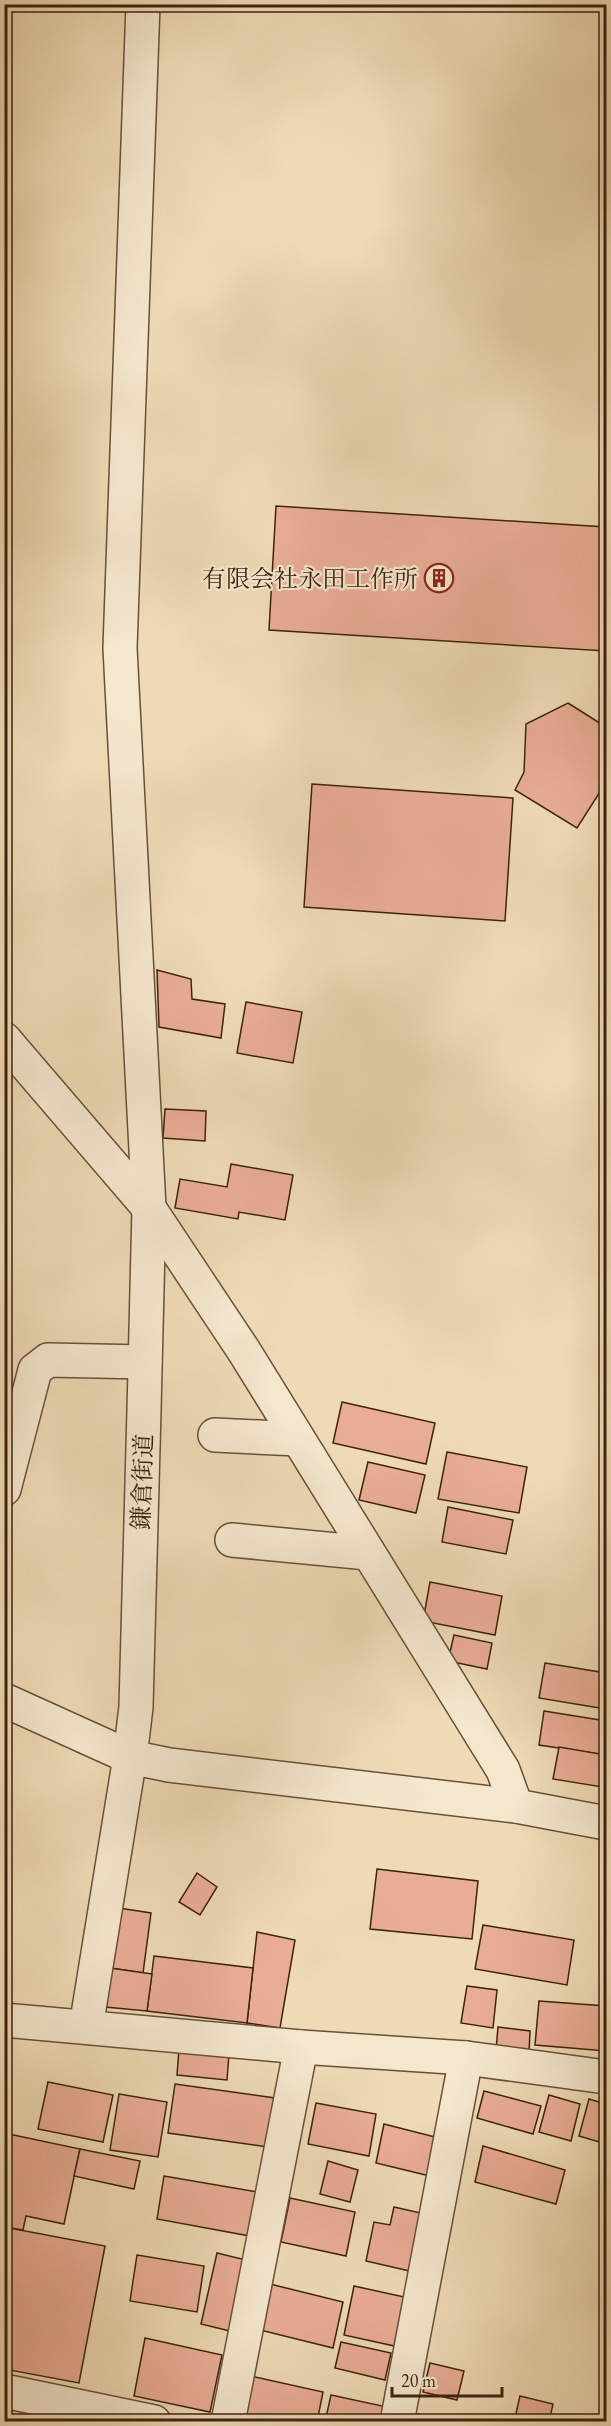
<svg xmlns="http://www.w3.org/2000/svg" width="611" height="2426" viewBox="0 0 611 2426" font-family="'EB Garamond','Noto Serif JP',serif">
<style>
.building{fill:#e9ad95;stroke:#3e220f;stroke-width:1.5}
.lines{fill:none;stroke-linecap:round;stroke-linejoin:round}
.minor-casing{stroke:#6a5038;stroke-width:36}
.minor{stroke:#f4e7ce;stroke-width:33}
.labels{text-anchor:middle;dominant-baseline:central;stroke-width:4.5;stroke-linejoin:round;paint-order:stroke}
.poi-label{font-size:24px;fill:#3e220f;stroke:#f4e7ce;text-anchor:end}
.street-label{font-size:24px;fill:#3e220f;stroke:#f4e7ce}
</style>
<rect width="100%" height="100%" fill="#eedab4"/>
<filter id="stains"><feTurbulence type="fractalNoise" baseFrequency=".00333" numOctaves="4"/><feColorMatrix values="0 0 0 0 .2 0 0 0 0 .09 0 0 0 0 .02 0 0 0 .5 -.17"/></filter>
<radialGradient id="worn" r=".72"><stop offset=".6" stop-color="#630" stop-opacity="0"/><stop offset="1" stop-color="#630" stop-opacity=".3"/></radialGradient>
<g class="building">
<polygon points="276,506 606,527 606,651 269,630"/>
<polygon points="568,703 606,727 605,784 577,828 515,790 524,772 526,724"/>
<polygon points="312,784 513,798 505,921 304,907"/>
<polygon points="157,970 191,979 192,999 225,1004 221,1038 159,1027"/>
<polygon points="246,1002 302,1012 293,1063 237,1053"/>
<polygon points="165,1109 206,1111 205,1141 163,1138"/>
<polygon points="231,1164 293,1175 285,1220 239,1212 238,1219 175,1208 180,1179 227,1187"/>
<polygon points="342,1402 435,1423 426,1464 333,1443"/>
<polygon points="447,1452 527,1467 519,1513 438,1499"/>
<polygon points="368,1462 425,1475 416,1513 359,1500"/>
<polygon points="448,1507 513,1520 506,1554 442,1542"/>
<polygon points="430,1582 502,1596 495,1635 423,1621"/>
<polygon points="454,1635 492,1643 487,1669 448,1661"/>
<polygon points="545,1663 606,1673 606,1709 539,1698"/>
<polygon points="544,1711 606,1721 606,1755 539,1745"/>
<polygon points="559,1747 606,1755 602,1787 553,1779"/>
<polygon points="377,1869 478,1881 472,1939 370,1929"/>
<polygon points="197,1873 217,1887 200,1915 179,1902"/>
<polygon points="119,1908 151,1913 143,1973 110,1968"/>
<polygon points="483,1925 574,1940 567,1985 475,1969"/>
<polygon points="257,1932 295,1940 280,2028 247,2023"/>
<polygon points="154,1956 253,1968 247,2023 147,2011"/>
<polygon points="110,1968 152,1974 147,2011 105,2007"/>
<polygon points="467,1986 497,1990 493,2028 461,2023"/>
<polygon points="539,2001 606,2006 606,2051 535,2045"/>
<polygon points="498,2027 530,2031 529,2053 496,2050"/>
<polygon points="179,2049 229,2054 227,2080 177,2075"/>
<polygon points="48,2082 113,2095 103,2142 38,2129"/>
<polygon points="175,2084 275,2098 268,2147 168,2133"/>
<polygon points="484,2091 541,2106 533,2134 477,2118"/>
<polygon points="119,2094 167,2102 158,2157 110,2150"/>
<polygon points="549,2095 580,2104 571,2141 539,2132"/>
<polygon points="589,2099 606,2104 606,2144 579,2136"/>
<polygon points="316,2103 376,2114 369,2156 308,2144"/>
<polygon points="384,2124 439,2138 430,2176 376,2163"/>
<polygon points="4,2133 80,2149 64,2224 26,2216 23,2230 4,2227"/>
<polygon points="483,2146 565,2170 556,2204 475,2182"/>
<polygon points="80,2149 140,2161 134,2189 74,2176"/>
<polygon points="328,2161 358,2170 350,2202 320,2194"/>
<polygon points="164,2176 257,2192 250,2236 157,2219"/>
<polygon points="290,2198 355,2212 346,2256 281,2242"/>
<polygon points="394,2207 425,2214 414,2272 366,2261 374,2222 390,2225"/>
<polygon points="4,2227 105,2246 79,2383 4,2369"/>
<polygon points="217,2253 250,2261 234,2332 201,2324"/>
<polygon points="137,2255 204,2266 197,2312 130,2301"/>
<polygon points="270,2284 343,2302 333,2348 260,2330"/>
<polygon points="354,2286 409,2298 399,2347 344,2335"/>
<polygon points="145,2338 222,2355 210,2412 134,2396"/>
<polygon points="341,2342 391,2353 385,2380 335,2368"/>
<polygon points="430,2363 464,2371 457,2400 423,2392"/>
<polygon points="251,2376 323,2392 317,2422 244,2422"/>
<polygon points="331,2395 387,2407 384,2422 325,2422"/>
<polygon points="520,2396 553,2404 549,2422 514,2422"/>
<polygon points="418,2414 452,2422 417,2422"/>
</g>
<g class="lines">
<g class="minor-casing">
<g id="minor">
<polyline points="4,1039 149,1208 244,1351 503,1770 516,1806"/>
<polyline points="215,1435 298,1439"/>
<polyline points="4,1489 35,1370 48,1360 145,1362"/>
<polyline points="232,1540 368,1553"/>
<polyline points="4,1700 130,1757 169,1765 516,1806 606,1823"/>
<polyline points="4,2020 301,2047 466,2058 606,2077"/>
<polyline points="86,2027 130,1757 136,1707 144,1410 149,1208 120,648 143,4"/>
<polyline points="4,2391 154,2422"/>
<polyline points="228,2422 301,2047"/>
<polyline points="397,2422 466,2058"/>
</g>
</g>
<use href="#minor" class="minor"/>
</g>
<defs>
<g id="building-ring" transform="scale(1.5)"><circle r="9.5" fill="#f4e7ce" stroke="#8f2418" stroke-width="1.5"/><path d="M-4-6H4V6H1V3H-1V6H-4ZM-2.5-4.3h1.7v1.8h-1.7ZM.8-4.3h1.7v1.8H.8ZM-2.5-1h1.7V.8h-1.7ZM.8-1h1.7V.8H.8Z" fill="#8f2418"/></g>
</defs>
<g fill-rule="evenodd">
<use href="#building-ring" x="439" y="578"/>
</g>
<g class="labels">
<g class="poi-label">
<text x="418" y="578">有限会社永田工作所</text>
</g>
<g class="street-label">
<text transform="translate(142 1482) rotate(-88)">鎌倉街道</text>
</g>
</g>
<rect width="611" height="2426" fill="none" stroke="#eedab4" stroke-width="24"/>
<rect x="6" y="6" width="599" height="2414" fill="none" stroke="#3e220f" stroke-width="3"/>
<rect x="12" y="12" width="587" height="2402" fill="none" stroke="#3e220f" stroke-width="1.5"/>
<path d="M392 2387v9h110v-9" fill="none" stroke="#3e220f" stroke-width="3"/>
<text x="401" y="2387" font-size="18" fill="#3e220f" stroke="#f4e7ce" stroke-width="4.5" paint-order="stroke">20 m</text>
<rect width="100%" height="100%" filter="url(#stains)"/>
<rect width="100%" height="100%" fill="url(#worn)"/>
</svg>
